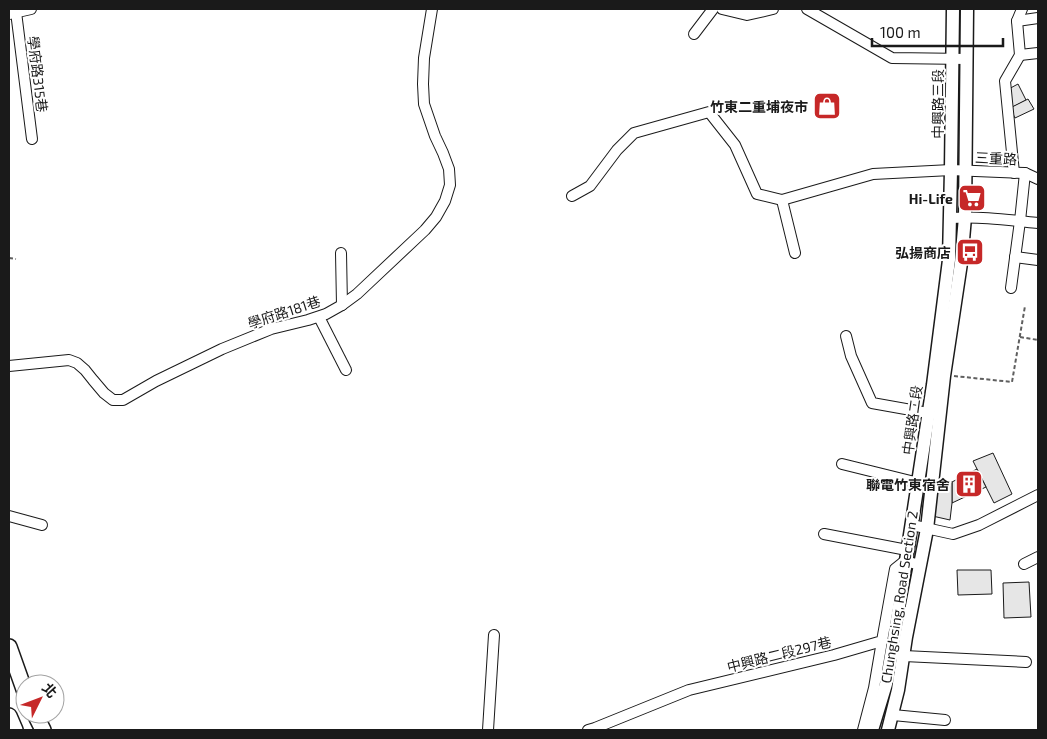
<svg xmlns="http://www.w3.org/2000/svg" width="1047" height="739" viewBox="0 0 1047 739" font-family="'Exo 2','Noto Sans TC',sans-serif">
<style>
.building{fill:#e6e6e6;stroke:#1a1a1a}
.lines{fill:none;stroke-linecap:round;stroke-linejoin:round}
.minor-casing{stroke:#1a1a1a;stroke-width:12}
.major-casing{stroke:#1a1a1a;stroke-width:15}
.highway-casing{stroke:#1a1a1a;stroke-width:18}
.path{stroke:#5f5f5f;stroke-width:2;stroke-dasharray:4 2.5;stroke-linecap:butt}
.minor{stroke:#fff;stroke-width:10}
.major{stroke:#fff;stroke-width:12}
.highway{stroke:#fff;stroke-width:15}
.labels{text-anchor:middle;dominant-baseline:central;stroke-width:4;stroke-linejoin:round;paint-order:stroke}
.street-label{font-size:14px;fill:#1a1a1a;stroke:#fff}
.poi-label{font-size:14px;font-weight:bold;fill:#1a1a1a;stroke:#fff;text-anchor:end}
</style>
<rect width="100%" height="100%" fill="#fff"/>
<g class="building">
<polygon points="1018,84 1026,100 1011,108 1003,92"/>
<polygon points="1028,99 1034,109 1015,118 1010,108"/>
<polygon points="993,453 1012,494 994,503 973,461"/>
<polygon points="977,469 986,487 952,503 952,482"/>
<polygon points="934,479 952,482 952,503 950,520 928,515"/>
<polygon points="957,570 991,570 992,594 958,595"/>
<polygon points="1029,582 1031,617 1004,618 1003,583"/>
</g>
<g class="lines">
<g class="minor-casing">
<g id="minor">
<polyline points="722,9 747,15 773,9"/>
<polyline points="807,9 892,58 967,59"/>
<polyline points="16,12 32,139"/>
<polyline points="9,14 31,9"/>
<polyline points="1017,21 1038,18"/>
<polyline points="694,34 713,9"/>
<polyline points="1020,55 1038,53"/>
<polyline points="1014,173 1005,81 1020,55 1017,21 1022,9"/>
<polyline points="572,196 590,186 617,150 634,133 709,112 735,145 757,194 782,200 873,174 951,170 1025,173 1038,179"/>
<polyline points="782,200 795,253"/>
<path d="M950 218C980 216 1009 220 1038 223"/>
<polyline points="341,253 342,305"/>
<polyline points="1015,257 1038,260"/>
<polyline points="1011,288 1020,221 1025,173"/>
<polyline points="319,317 346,370"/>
<polyline points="846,336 851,356 872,403 928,413"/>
<polyline points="9,366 69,360 77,363 85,370 93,380 104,393 113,400 123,400 156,381 222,349 271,329 308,320 326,314 342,305 357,294 425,230 436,217 445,201 450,185 449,169 443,153 435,136 424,104 423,84 424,58 432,9"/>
<polyline points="842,464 931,486"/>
<polyline points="9,516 42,525"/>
<polyline points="912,525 953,534 979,525 1038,495"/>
<polyline points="824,534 907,550"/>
<polyline points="1024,564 1038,557"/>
<polyline points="897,654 904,656 1026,662"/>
<polyline points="893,715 945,720"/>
<polyline points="488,730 494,635"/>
<polyline points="588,730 595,728 689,690 834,655 882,641 895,569 905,561 920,565"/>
<polyline points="863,730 874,688 882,641"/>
</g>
</g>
<g class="major-casing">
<g id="major">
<polyline points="872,730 886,684 894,639 933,385 949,260 951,170 953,9"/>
<polyline points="888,730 898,690 906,637 927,529 944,376 961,263 965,217 967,9"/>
</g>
</g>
<g class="highway-casing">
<g id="highway">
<polyline points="9,647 25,692"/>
<polyline points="35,714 43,730"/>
<polyline points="9,716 15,730"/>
</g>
</g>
<g class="path">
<polyline points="9,258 16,259"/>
<polyline points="1020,337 1038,340"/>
<polyline points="954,376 1012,382 1025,306"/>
</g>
<use href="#minor" class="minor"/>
<use href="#major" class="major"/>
<use href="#highway" class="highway"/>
</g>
<defs>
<g id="shop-square" transform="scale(1.4375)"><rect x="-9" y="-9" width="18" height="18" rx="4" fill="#c62828" stroke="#fff"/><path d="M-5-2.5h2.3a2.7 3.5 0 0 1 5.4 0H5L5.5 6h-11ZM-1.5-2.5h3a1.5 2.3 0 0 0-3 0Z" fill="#fff"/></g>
<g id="supermarket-square" transform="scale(1.4375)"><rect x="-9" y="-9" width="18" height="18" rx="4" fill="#c62828" stroke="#fff"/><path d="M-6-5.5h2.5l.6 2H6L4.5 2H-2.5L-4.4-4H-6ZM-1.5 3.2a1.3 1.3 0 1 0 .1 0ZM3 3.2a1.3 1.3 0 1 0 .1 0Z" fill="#fff"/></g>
<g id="bus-square" transform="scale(1.4375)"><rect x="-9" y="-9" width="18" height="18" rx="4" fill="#c62828" stroke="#fff"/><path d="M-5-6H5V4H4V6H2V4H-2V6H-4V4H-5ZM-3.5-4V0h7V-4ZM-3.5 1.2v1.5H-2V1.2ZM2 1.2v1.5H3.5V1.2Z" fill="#fff"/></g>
<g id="building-square" transform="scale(1.4375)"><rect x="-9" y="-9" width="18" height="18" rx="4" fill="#c62828" stroke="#fff"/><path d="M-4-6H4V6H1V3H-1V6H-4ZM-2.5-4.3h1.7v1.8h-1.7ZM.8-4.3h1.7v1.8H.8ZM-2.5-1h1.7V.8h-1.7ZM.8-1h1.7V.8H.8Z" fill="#fff"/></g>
</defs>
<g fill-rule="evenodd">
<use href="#shop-square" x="827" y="106"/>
<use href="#supermarket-square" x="972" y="198"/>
<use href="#bus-square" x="970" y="252"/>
<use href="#building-square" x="969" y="484"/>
</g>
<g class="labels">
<g class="street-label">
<text transform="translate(38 74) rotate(83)">學府路315巷</text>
<text transform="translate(937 104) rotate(-90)">中興路三段</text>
<text transform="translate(996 158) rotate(3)">三重路</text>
<text transform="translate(284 312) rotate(-18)">學府路181巷</text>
<text transform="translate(912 420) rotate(-82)">中興路二段</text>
<text transform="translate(899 597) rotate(-81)">Chunghsing, Road Section 2</text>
<text transform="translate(779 654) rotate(-14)">中興路二段297巷</text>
</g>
<g class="poi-label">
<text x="808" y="106">竹東二重埔夜市</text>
<text x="953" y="198">Hi-Life</text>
<text x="951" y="252">弘揚商店</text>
<text x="950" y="484">聯電竹東宿舍</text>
</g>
</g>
<rect width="1047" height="739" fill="none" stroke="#1a1a1a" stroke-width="20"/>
<g transform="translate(40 699) rotate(48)"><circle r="24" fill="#ffffff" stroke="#a3a3a3"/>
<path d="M0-4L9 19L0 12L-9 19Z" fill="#c62828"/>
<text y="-8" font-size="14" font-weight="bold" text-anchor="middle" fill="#1a1a1a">北</text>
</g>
<path d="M872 38v8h131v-8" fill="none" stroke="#1a1a1a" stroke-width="2.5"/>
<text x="880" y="38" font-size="15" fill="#1a1a1a" stroke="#ffffff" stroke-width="4" paint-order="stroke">100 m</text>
</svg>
